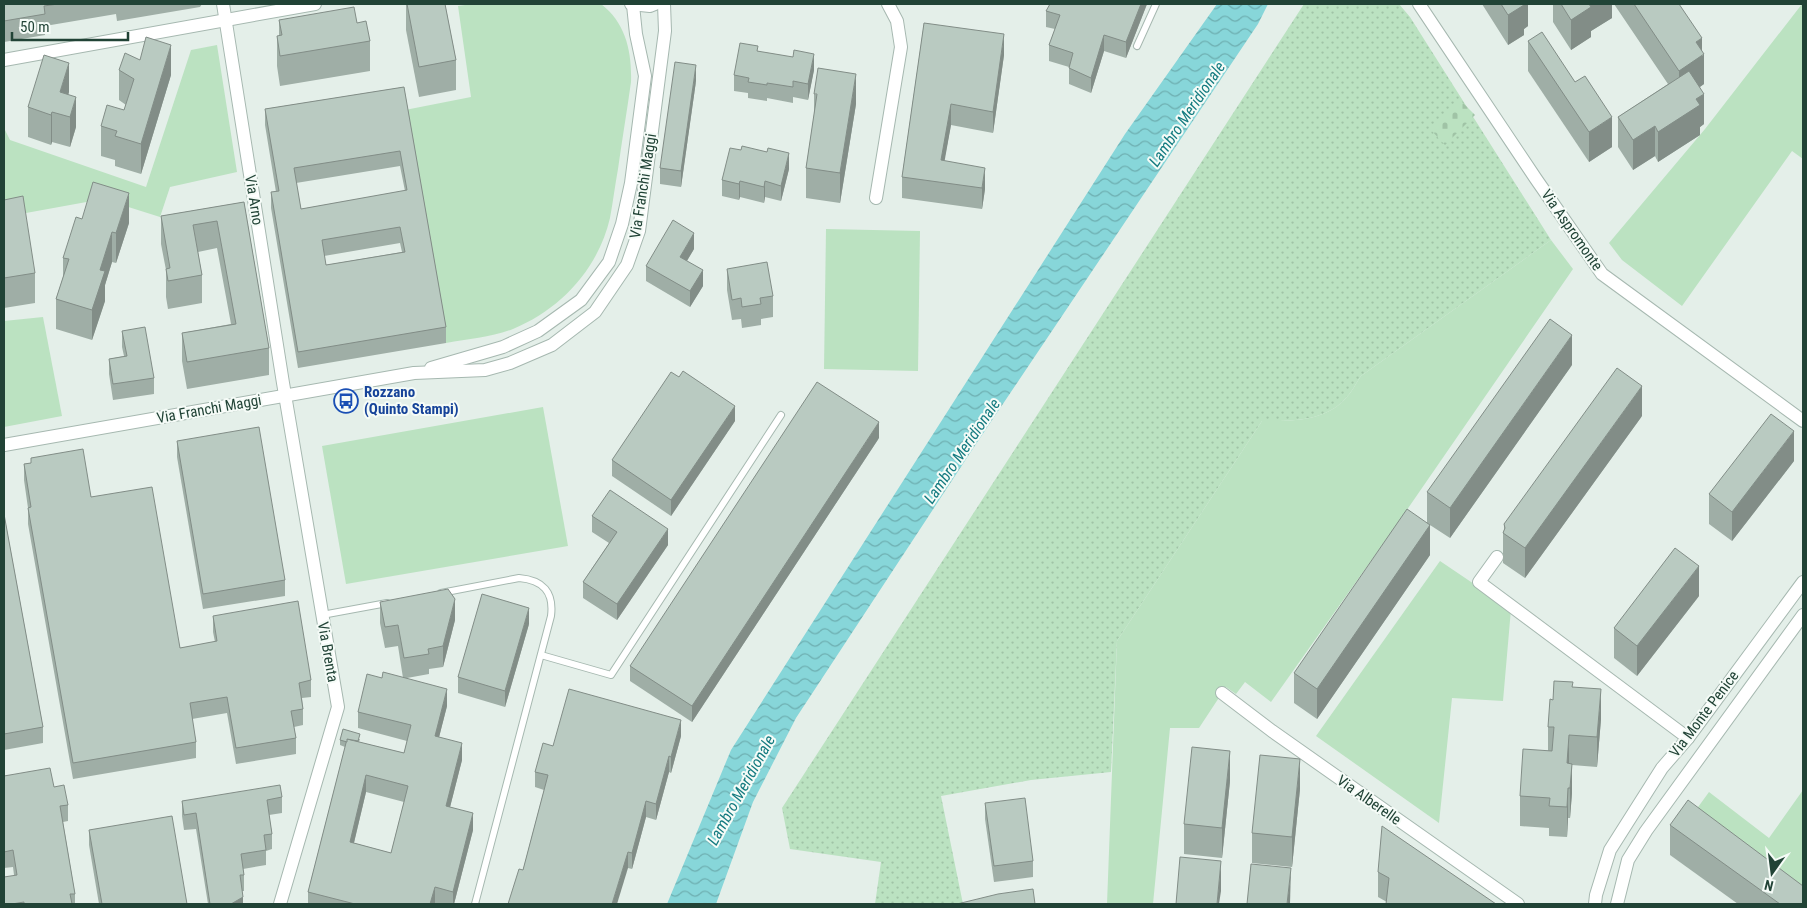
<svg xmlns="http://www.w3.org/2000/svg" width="1807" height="908" viewBox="0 0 1807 908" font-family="'Roboto Condensed',sans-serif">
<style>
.grass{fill:url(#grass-dots)}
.cemetery{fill:url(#cemetery-stones)}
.green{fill:#bbe2c1}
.water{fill:url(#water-waves)}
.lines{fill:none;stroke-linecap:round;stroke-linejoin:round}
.lane-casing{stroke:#a6b8b0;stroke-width:8}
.street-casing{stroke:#a6b8b0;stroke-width:14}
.lane{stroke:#fff;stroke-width:6}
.street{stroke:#fff;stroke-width:12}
.wall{fill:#9faea6;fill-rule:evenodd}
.shaded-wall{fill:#828d87}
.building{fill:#b9cac1;stroke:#828d87;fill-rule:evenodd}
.labels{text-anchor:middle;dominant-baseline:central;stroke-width:4;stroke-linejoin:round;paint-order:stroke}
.street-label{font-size:15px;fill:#214336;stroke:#f5fbf7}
.transit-label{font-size:15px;font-weight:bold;fill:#164399;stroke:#f5fbf7;text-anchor:start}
.water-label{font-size:16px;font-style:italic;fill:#147b80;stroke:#f5fbf7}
</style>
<defs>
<pattern id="grass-dots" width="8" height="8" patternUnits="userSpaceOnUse" patternTransform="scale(1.25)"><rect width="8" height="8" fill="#bbe2c1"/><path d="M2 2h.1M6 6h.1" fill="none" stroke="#a0c3a6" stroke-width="1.8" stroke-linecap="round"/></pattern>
<pattern id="cemetery-stones" width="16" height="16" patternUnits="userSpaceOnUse" patternTransform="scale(1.25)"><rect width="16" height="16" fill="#bbe2c1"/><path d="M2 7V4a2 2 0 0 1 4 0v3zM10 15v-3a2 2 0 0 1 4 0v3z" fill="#a0c3a6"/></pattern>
<pattern id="water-waves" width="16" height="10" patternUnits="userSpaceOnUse" patternTransform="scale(1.25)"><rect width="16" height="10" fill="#87d6d9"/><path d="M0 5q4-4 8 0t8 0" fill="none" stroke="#6eafb1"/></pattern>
</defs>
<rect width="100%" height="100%" fill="#e4efe9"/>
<path class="grass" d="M1304 4H1399L1410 17 1551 240 1361 376C1356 383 1352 392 1346 398 1325 422 1290 421 1262 421L1117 641 1111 772 1031 780 941 796 963 904H875L881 862 790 849 782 808Z"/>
<polygon class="cemetery" points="1461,101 1475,115 1445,145 1431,130"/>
<g class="green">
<path d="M472 4H601C626 23 632 52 631 82 627 111 622 140 618 169 615 185 613 202 610 218 598 269 561 309 513 329 492 337 469 339 446 343L405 110 471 97 458 6Z"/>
<polygon points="1802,4 1803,159 1792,151 1682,306 1622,260 1609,243 1705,129"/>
<polygon points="217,45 237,172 170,187 160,217 103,199 4,217 4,128 10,140 146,187 191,50"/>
<polygon points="826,229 920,231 918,371 824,369"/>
<path d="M1551 240 1573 269 1402 517 1271 702 1245 682 1236 694 1226 687 1199 728H1170L1153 904H1107L1117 641 1262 421C1290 421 1325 422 1346 398 1352 392 1356 383 1361 376Z"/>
<polygon points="43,317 62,416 4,427 4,321"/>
<polygon points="543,407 568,546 346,584 322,446"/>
<polygon points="1440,561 1511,609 1503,701 1452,698 1439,823 1316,736"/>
<polygon points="1803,790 1803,896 1693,814 1709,792 1769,838"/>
</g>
<polygon class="water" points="1217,4 1268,4 1258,24 974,447 796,718 753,802 716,904 667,904 731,750 1125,134"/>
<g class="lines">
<g class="lane-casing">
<g id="lane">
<polyline points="1137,46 1156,4"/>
<path d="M441 593 519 578C543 580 554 592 551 616L475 904"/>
<polyline points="322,615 387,603"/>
<polyline points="541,655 611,675 781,415"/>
</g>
</g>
<g class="street-casing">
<g id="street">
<polyline points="223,4 283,383 338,707 280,904"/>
<polyline points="631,4 650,6 655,4"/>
<polyline points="1419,4 1536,179 1602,274 1803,421"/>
<polyline points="4,60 315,4"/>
<polyline points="876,198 901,47 897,21 888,4"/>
<polyline points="431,368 503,347 538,331 581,300 609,262 622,224 631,183 645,76 636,34 633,5"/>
<polyline points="4,445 414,373 485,370 510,363 552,345 595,312 627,265 639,231 665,31 664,4"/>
<polyline points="1497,557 1479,582 1688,738"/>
<polyline points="1222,693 1272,731 1518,904"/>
<polyline points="1595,904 1596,895 1610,850 1662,768 1688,738 1803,582"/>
<polyline points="1617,904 1628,860 1646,831 1803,615"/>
</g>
</g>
<use href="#lane" class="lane"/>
<use href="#street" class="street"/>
</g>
<g class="wall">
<polygon points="4,4 202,4 200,7 117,21 116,14 45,26 45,35 4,42"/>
<polygon points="406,4 445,4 456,60 456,90 419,97 406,30"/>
<polygon points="1050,4 1147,4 1126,58 1104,51 1091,93 1069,84 1069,67 1049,61 1049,45 1055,29 1046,27 1046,11"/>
<polygon points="1482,4 1528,4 1528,26 1524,29 1524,35 1508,45"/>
<polygon points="1553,4 1612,4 1612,18 1591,31 1591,37 1571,50 1553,22"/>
<polygon points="1614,4 1679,4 1702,50 1704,84 1700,87 1704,124 1700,127 1700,135 1658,162 1655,156 1633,170 1618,147 1618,117 1668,84"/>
<polygon points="279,20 357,23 370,41 370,71 280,86 277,66 277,36 279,36"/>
<polygon points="924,23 1004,55 993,133 951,125 944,161 985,189 982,209 902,198 902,177"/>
<polygon points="1528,41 1612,147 1589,162 1528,71"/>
<polygon points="758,51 814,70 808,100 793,97 793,103 767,98 767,101 748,98 748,93 734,91 734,75"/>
<polygon points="119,70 171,75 141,174 115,166 115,160 101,156 101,126 124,110 126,105 119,100"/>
<polygon points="696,81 681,187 660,184 660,168"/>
<path d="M404 87 446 327V343L298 368 271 208V192H276L265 125V109ZM400 166 405 191 301 209 296 183ZM400 243 402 252 326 265 324 256Z"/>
<polygon points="69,92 68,95 76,127 70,147 52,142 51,145 28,137 28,107"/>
<polygon points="814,94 856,104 840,203 806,198 806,168 814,115"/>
<polygon points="789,169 781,201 765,197 764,203 740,197 739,200 722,196 722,180"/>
<polygon points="4,200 35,273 35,303 4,308"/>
<polygon points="244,202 269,348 269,375 187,389 182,361 182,333 231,324 217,248 198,252 202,275 202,303 168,309 166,297 166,270 161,244 161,216"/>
<polygon points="82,219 129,223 116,263 112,262 105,285 105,301 92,340 56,329 56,299 63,277 63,258"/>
<polygon points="694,249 687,261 703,286 690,307 646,281 646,266"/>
<polygon points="727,269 773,296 773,317 761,319 761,325 742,328 741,319 732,320 727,290"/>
<polygon points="122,331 154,378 154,394 113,400 109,374 109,359 124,356 122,347"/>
<polygon points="1572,365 1450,538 1430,525 1430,555 1317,719 1294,703 1294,673 1427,522 1427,492"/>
<polygon points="1642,416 1525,578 1503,563 1503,533 1504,530 1504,524"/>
<polygon points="735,421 671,516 612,476 612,460"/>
<polygon points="879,438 692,722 630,681 630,666"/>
<polygon points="177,441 285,580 285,596 203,609 177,457"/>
<polygon points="31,458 91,497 180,648 215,642 213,632 213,616 311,680 311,697 302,698 303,709 303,725 294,727 296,738 296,754 236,764 227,713 192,719 196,742 196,758 73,779 28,524 28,508 24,480 24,464 31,463"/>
<polygon points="1794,461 1732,541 1709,524 1709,494"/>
<polygon points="4,514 43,727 43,743 4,750"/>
<polygon points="592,516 668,545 617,620 583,598 583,582 609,543 592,532"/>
<polygon points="1699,596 1637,676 1614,658 1614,628"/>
<path d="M380 602 455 620 443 667 429 669V674L407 678 447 706 439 737 462 760 450 807 473 830 454 904H308V892L345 747 340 745V740L360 739 359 742 404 753 407 741 358 728V712L382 678H403L398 646 385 648 380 623ZM366 792 404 802 391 853 354 843Z"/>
<polygon points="529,624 505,707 458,693 458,677"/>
<polygon points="1573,687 1601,719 1597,767 1572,765 1572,793 1570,818 1568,818 1567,837 1549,836 1549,828 1520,826 1520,796 1548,751 1548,727 1553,700"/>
<polygon points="681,736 671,773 669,772 656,820 646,817 632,869 628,868 523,870 544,790 535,787 535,772 553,746"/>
<polygon points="4,776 54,787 68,805 68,821 63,822 75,894 75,904 4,904 14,875 13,867 4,868"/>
<polygon points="1230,781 1222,858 1184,854 1184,824"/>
<polygon points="1300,789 1292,867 1252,863 1252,833"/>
<polygon points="282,797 282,813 269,815 272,834 272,849 266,851 266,865 243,869 244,875 244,891 242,891 243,904 208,904 196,829 184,830 182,816 182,801"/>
<polygon points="985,803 1033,861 1033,877 994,882 985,819"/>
<polygon points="1670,825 1803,904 1738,904 1670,855"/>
<polygon points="89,830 187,904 99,904 89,845"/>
<polygon points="1378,872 1496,904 1387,902 1378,897"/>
</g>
<g class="shaded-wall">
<polygon points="1141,4 1147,4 1126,58 1126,42"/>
<polygon points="1521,4 1528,4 1528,26 1524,29 1524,35 1508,45 1508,15"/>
<polygon points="1589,4 1612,4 1612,18 1591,31 1591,37 1571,50 1571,20"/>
<polygon points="1004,34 1004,55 993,133 993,112"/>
<polygon points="1104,35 1104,51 1091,93 1091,78"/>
<polygon points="1702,38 1702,56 1704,54 1704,84 1679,101 1679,71 1696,42"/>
<polygon points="171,45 171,75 141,174 141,144"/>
<polygon points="814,54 814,70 808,100 808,84"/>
<polygon points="69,63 69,92 62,115 60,92"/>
<polygon points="696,65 696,81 681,187 681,171"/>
<polygon points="856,74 856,104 840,203 840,173"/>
<polygon points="1704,94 1704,124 1700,127 1700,135 1658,162 1658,132 1696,99"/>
<polygon points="76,97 76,127 70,147 70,117"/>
<polygon points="951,104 951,125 941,181 941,160"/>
<polygon points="52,112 52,142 51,145 51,115"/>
<polygon points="1612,117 1612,147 1589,162 1589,132"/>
<polygon points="1655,126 1655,156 1633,170 1633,140"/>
<polygon points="789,153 789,169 781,201 781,186"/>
<polygon points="985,168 985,189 982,209 982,188"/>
<polygon points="740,181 740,197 739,200 739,184"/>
<polygon points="765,181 765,197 764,203 764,187"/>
<polygon points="129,193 129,223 116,263 116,233"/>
<polygon points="112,232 112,262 105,285 105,301 92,340 92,310 100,270"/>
<polygon points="694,233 694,249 680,272 680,257"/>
<polygon points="703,270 703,286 690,307 690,291"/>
<polygon points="1572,335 1572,365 1450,538 1450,508"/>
<polygon points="1642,386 1642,416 1525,578 1525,548"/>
<polygon points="735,406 735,421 671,516 671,500"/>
<polygon points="879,422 879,438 692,722 692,706"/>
<polygon points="1794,431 1794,461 1732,541 1732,512"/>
<polygon points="1430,525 1430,555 1317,719 1317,689"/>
<polygon points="668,529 668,545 617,620 617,604"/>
<polygon points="1699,566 1699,596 1637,676 1637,646"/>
<polygon points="455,599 455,620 443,667 443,646"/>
<polygon points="529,608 529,624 505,707 505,691"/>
<polygon points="447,689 447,706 435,753 435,736"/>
<polygon points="1601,689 1601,719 1597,767 1597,737"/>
<polygon points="681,720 681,736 671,773 671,757"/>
<polygon points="1569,735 1569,765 1567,763"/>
<polygon points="462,743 462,760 446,823 446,806"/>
<polygon points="1230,751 1230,781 1222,858 1222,828"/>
<polygon points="669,756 669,772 656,820 656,804"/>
<polygon points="1300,759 1300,789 1292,867 1292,837"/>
<polygon points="1572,764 1572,793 1570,818 1570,788"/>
<polygon points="366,775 366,792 350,859 350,842"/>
<polygon points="1568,788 1568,818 1567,837 1567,807"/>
<polygon points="646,801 646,817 632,869 632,853"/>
<polygon points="473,813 473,830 454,904 453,904 453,892"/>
<polygon points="628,852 628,868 617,904 612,904"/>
<polygon points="1221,861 1221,891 1219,904 1217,904"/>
<polygon points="1291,868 1290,904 1287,904"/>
<polygon points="435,887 435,904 430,904"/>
<polygon points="243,897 243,904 231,904"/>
</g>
<g class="building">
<polygon points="4,4 58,4 44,6 45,14 4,21"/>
<polygon points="407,4 445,4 456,60 419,67"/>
<polygon points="1050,4 1141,4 1126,42 1104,35 1091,78 1069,68 1073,53 1049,45 1060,15 1046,11"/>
<polygon points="1501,4 1523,4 1524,5 1508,15"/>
<polygon points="1561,4 1589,4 1591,7 1571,20"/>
<polygon points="1634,4 1679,4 1702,38 1696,42 1704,54 1679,71"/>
<polygon points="354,7 357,23 366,21 370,41 280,56 277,36 282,35 279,20"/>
<polygon points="924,23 1004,34 993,112 951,104 941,160 985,168 982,188 902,177"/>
<polygon points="1542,32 1575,82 1585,76 1612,117 1589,132 1528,41"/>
<polygon points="146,37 171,45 141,144 115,136 117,131 101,126 107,105 124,110 134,79 119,70 125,53 140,60"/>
<polygon points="740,43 758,46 757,51 793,57 794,50 814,54 808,84 793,81 793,87 767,83 767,85 748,82 749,78 734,75"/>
<polygon points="44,55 69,63 60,92 76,97 70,117 52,112 51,115 28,107"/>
<polygon points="675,62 696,65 681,171 660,168"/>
<polygon points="818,68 856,74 840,173 806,168 817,94 814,94"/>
<polygon points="1689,71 1704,94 1696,99 1700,105 1658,132 1655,126 1633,140 1618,117"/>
<path d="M404 87 446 327 298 352 271 192 279 191 265 109ZM400 151 407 190 301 209 294 168ZM400 227 405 252 326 265 322 240Z"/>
<polygon points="742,146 767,152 768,148 789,153 781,186 765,181 764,187 740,181 739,184 722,180 730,148 741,150"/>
<polygon points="93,182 129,193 116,233 112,232 100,270 105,271 92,310 56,299 69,259 63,258 76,217 82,219"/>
<polygon points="23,196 35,273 4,278 4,200"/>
<polygon points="244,202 269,348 187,362 182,333 236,324 217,221 193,225 202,275 168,281 166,269 170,268 161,216"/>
<polygon points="673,220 694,233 680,257 703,270 690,291 646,266"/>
<polygon points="767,262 773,296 760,298 761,304 742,307 741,298 732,300 727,269"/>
<polygon points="1550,319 1572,335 1450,508 1427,492"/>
<polygon points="145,327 154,378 113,384 109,359 127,356 122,331"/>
<polygon points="1617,368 1642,386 1525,548 1503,533 1505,528 1504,524"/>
<polygon points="683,371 735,406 671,500 612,460 671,372 679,377"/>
<polygon points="817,382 879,422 692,706 630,666"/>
<polygon points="1771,414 1794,431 1732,512 1709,494"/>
<polygon points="259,427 285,580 203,594 177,441"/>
<polygon points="83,449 91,497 152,487 180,648 217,641 213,616 298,601 311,680 299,683 303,709 291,711 296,738 236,748 227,697 190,703 196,742 73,763 28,508 31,507 24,464 31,463 31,458"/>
<polygon points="610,490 668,529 617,604 583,582 617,532 592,516"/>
<polygon points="1407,509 1430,525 1317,689 1294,673"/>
<polygon points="4,514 43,727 4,734"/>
<polygon points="1675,548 1699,566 1637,646 1614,628"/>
<polygon points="448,589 455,599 443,646 428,649 429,654 404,658 398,625 385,627 380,602"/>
<polygon points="482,594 529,608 505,691 458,677"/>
<path d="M383 672 447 689 435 736 462 743 446 806 473 813 453 892 435 887 430 904H355L308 892 347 739 404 753 411 725 358 712 367 674 382 678ZM366 775 408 786 391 853 350 842Z"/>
<polygon points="1554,681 1573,682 1572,687 1601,689 1597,737 1569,735 1567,763 1572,764 1570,788 1568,788 1567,807 1549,806 1550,798 1520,796 1523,749 1552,751 1554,727 1548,727 1550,699 1553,700"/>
<polygon points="569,689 681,720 671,757 669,756 656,804 646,801 632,853 628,852 612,904 508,904 519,869 523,870 548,775 535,772 543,743 553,746"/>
<polygon points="343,729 360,734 358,741 347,739 347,742 340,740"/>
<polygon points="1192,747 1230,751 1222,828 1184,824"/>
<polygon points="1260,755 1300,759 1292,837 1252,833"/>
<polygon points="50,768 54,787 64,785 68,805 60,806 75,894 70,894 72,904 24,904 24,902 12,904 4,904 4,877 17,875 13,850 4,852 4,776"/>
<polygon points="280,785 282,797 267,800 272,834 264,835 266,850 241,854 244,875 240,875 243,897 231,904 210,904 196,813 184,815 182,801"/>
<polygon points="1025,798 1033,861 994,866 985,803"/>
<polygon points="1688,800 1803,886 1803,904 1780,904 1670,825"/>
<polygon points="172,816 187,904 102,904 89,830"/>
<polygon points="1382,826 1496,904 1386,904 1389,878 1378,872"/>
<polygon points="1180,857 1221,861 1217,904 1176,904"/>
<polygon points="1251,864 1291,868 1287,904 1247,904"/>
<polygon points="1033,889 1035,904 957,904 998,894"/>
</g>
<defs>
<g id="bus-ring" transform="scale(1.25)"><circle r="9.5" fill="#f5fbf7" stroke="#1a4fb4" stroke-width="1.5"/><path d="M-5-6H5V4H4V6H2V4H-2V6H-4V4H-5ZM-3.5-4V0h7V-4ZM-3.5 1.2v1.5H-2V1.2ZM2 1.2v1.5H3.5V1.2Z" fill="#1a4fb4"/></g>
</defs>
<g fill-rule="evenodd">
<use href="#bus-ring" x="346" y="401"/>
</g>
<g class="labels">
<g class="street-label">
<text transform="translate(643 186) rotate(-81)">Via Franchi Maggi</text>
<text transform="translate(254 200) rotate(81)">Via Arno</text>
<text transform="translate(1572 230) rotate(55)">Via Aspromonte</text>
<text transform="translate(209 409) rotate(-10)">Via Franchi Maggi</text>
<text transform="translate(328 652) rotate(80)">Via Brenta</text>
<text transform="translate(1704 714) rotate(-53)">Via Monte Penice</text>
<text transform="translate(1369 800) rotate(35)">Via Alberelle</text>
</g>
<g class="transit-label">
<text x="364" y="392">Rozzano<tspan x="364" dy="17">(Quinto Stampi)</tspan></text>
</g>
<g class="water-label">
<text transform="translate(1187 114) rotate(-56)">Lambro Meridionale</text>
<text transform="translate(962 451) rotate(-56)">Lambro Meridionale</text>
<text transform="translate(741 790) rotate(-61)">Lambro Meridionale</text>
</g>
</g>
<rect width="1807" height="908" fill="none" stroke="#214336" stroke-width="10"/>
<g transform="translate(1772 873) rotate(194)" stroke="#f5fbf7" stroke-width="4" paint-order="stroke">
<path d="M0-4L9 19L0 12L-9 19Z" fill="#214336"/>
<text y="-8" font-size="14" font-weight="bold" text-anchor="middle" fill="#214336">N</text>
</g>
<path d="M12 32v8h116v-8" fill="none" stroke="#214336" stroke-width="2.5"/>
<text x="20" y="32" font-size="15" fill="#214336" stroke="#f5fbf7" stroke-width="4" paint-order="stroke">50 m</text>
</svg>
